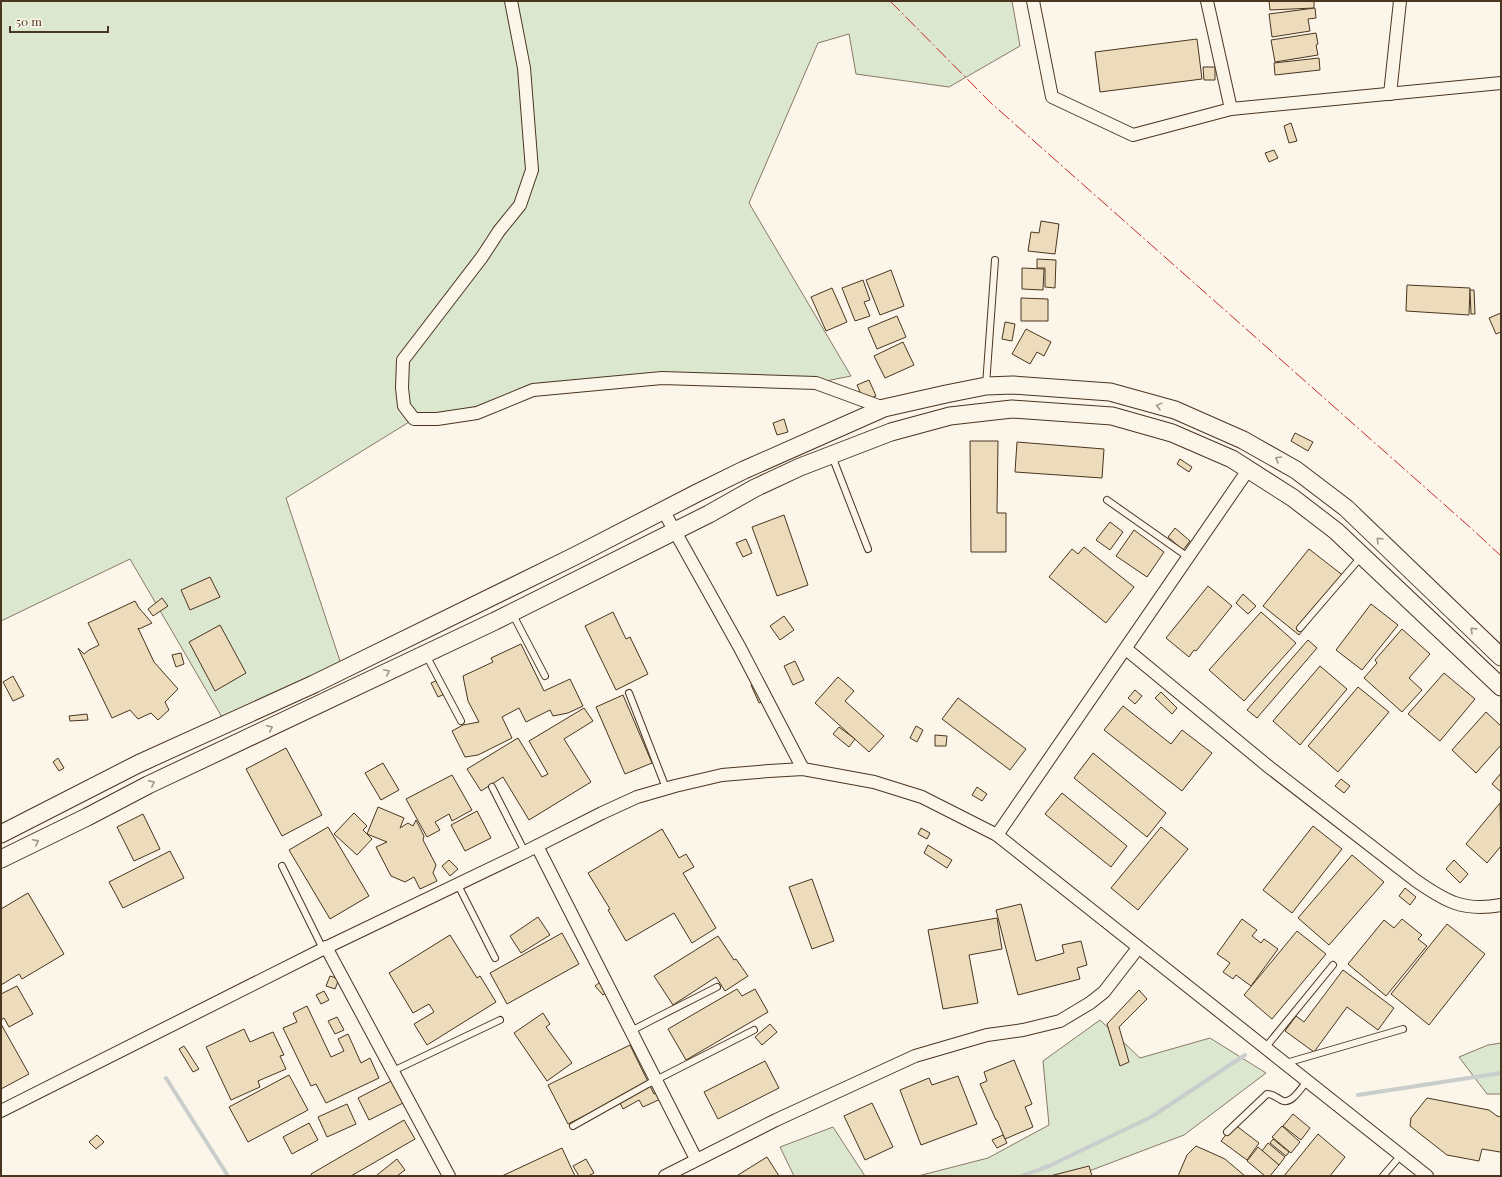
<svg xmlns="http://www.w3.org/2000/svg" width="1502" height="1177" viewBox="0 0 1502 1177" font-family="'Playfair Display',serif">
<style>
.green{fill:#dce7d0;stroke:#887966}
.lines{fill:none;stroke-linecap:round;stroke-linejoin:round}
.stream{stroke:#c9cecd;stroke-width:4}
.building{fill:#ecdcbc;stroke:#4a3520}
.lane-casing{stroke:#4a3520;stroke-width:8}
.street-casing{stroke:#4a3520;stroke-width:14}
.secondary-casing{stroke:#4a3520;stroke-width:19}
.lane{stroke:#fbf6e9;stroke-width:6}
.street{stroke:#fbf6e9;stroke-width:12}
.secondary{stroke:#fbf6e9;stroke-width:17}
.power{stroke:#c62828;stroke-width:1;stroke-dasharray:14 3 2 3;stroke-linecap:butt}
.oneway{stroke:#a29684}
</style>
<rect width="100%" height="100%" fill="#fbf6e9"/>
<g class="green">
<polygon points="1,1 1012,1 1020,46 949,87 856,74 849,34 818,43 749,203 851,376 816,383 662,378 534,390 477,413 414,419 286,498 343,670 226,724 130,559 1,621"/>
<polygon points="1100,1020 1140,1058 1210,1038 1266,1073 1184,1135 1076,1176 918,1176 988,1158 1049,1125 1043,1061"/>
<polygon points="1501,1043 1501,1094 1487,1094 1459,1057 1488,1045"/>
<polygon points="833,1127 865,1176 794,1176 780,1147"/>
</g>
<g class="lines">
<g class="stream">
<polyline points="166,1078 228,1176"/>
<polyline points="1358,1095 1501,1073"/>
<polyline points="1022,1176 1049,1166 1151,1117 1245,1055"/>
</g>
</g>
<g class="building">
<polygon points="1269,1 1314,1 1314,8 1270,10"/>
<polygon points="1315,8 1316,18 1308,19 1310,31 1272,37 1269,14"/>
<polygon points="1316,33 1318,44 1316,45 1318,55 1275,62 1271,40"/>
<polygon points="1197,39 1202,79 1100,92 1095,52"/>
<polygon points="1319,58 1320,70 1275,75 1274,63"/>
<polygon points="1203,67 1215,67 1215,80 1204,80"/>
<polygon points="1291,123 1297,141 1289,143 1284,126"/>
<polygon points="1274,150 1278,158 1269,162 1265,153"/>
<polygon points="1041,221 1059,224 1055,254 1028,251 1031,232 1039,233"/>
<polygon points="1037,259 1056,260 1055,288 1045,287 1045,268 1037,268"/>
<polygon points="1022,268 1044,269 1043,290 1022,289"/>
<polygon points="891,270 904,306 880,315 866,280"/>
<polygon points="863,280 870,300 864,302 870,316 855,321 842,288"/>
<polygon points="1407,285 1470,288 1469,315 1406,311"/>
<polygon points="832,288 847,322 826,331 811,297"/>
<polygon points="1470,290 1474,290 1475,314 1471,314"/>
<polygon points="1021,298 1048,299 1048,321 1021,321"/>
<polygon points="1501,313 1501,332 1496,334 1489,318"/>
<polygon points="897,316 906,337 877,349 868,328"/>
<polygon points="1005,322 1015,324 1012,341 1002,339"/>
<polygon points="1026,329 1051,342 1044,356 1037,352 1030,364 1012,354"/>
<polygon points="903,342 914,365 885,378 874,356"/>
<polygon points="869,380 876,396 864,401 857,385"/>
<polygon points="784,419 788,432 777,435 773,423"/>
<polygon points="1295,433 1313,442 1308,451 1291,441"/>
<polygon points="970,441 998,441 997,513 1006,513 1006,552 971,552"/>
<polygon points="1017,442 1104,449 1102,478 1015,472"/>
<polygon points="1180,459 1192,467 1189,472 1177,464"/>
<polygon points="784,515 808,585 777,596 752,527"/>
<polygon points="1110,522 1123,532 1110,550 1096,540"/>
<polygon points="1175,528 1190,541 1183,550 1168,537"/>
<polygon points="1134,530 1164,552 1147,577 1116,556"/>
<polygon points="746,539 752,553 743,557 736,543"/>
<polygon points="1084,547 1134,587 1106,623 1049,577 1072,549 1078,554"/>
<polygon points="1309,549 1345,577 1299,635 1263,606"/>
<polygon points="210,577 220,597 190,610 181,590"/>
<polygon points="1208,586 1232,606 1196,651 1194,650 1189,657 1166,638"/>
<polygon points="1243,594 1256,606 1248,614 1236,603"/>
<polygon points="162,598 168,606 153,616 148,609"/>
<polygon points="135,601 139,608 152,623 139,629 138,628 154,662 178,689 165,702 169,710 158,720 151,713 138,719 130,710 112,718 78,648 84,654 89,650 99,645 88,623"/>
<polygon points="1371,604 1398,625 1362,670 1336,650"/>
<polygon points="613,612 626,639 630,637 648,674 616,690 585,626"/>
<polygon points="1261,612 1296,643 1244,701 1209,670"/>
<polygon points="784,616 794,630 780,640 770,626"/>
<polygon points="220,625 246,673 215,691 189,642"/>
<polygon points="1402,629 1430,654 1409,678 1422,690 1402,712 1364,678 1377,663 1375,660"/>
<polygon points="1308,640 1317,648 1257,718 1247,710"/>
<polygon points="521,644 544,691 570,679 583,706 568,713 553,716 550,710 526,722 519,708 502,717 512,738 478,755 465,757 452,731 463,725 479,722 468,701 463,676 493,662 491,658"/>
<polygon points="181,653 184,664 176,667 172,655"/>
<polygon points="795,661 804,680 793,685 784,666"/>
<polygon points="1320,666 1347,689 1300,745 1273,721"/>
<polygon points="1444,673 1475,699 1440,741 1408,714"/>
<polygon points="13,676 24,696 13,701 3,682"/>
<polygon points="838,677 854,691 845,701 884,736 869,752 815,703"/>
<polygon points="440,679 447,693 438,697 431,683"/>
<polygon points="760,681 768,700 759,703 751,685"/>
<polygon points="1358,687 1389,712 1338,772 1308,746"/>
<polygon points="1135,690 1142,696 1135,704 1128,698"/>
<polygon points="1161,692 1177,708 1172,714 1155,698"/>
<polygon points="623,695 652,763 625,774 596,707"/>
<polygon points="958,698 1026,749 1010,770 942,719"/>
<polygon points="1123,706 1171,744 1182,730 1212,753 1182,791 1104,730"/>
<polygon points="584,708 593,721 564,739 591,782 529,820 503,777 481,791 467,769 518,738 542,777 548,774 529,741"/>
<polygon points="1486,712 1501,726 1501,745 1476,773 1452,750"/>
<polygon points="87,714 88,720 70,721 69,716"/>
<polygon points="916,726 923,730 917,742 910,738"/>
<polygon points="839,727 855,739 849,747 833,734"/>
<polygon points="935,735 947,736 946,746 935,746"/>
<polygon points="286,748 322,815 282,836 246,769"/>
<polygon points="1093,753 1166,813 1147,837 1074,778"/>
<polygon points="58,758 64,768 59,771 53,762"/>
<polygon points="383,763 399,790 381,800 365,773"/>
<polygon points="1501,773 1501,792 1492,784"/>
<polygon points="452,775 472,810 452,821 449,814 435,822 440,830 427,837 406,799"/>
<polygon points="1341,779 1350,786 1344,793 1335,786"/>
<polygon points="977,787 987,794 982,801 972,795"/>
<polygon points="1062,793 1127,846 1111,867 1045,814"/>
<polygon points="1500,803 1501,846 1487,863 1466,844"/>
<polygon points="378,807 404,818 400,828 408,823 413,826 416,820 424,836 423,840 436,865 433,873 437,881 420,889 414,877 405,882 391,876 376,847 387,842 367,834"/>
<polygon points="477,811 491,838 465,851 451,825"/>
<polygon points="354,813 367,826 363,830 372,839 357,855 334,834"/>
<polygon points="143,814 160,849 134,861 117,827"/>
<polygon points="1313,826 1342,849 1292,913 1263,890"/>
<polygon points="328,827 369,896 330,919 289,850"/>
<polygon points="1161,827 1188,849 1138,910 1111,888"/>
<polygon points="921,828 930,833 927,839 918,834"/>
<polygon points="662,829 679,858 686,854 694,867 683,873 716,928 692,943 674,913 626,941 608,910 610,909 588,873"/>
<polygon points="928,845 952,860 947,868 924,853"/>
<polygon points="170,851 184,878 123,908 109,882"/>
<polygon points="1352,855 1384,882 1329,945 1298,918"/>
<polygon points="449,860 458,869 450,876 442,866"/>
<polygon points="1454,860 1468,874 1460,883 1446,869"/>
<polygon points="812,879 834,941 812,949 789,887"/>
<polygon points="1405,888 1416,897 1410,905 1399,896"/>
<polygon points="28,893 64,954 22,979 19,974 1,985 1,909"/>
<polygon points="1021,904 1036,961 1064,953 1062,945 1081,941 1087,965 1077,968 1080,979 1018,995 996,910"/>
<polygon points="538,917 550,935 521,953 510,936"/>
<polygon points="997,918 1002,949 969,955 978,1003 943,1009 928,930"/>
<polygon points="1242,919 1257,930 1252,936 1261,943 1264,939 1278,949 1251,986 1236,975 1233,979 1223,972 1230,963 1217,954"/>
<polygon points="1402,919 1422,935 1418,939 1427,946 1386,996 1348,964 1384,920 1394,928"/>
<polygon points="1447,924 1485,954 1429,1025 1391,994"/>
<polygon points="1297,931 1326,954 1272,1019 1244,995"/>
<polygon points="562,933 579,964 507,1004 490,973"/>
<polygon points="450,935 477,978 480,976 496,1002 427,1045 414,1024 434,1012 429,1004 413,1013 389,973"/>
<polygon points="718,936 734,960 736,959 748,976 725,991 716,977 673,1005 654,976"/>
<polygon points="1343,970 1394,1008 1378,1030 1347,1007 1314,1052 1285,1031 1296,1016 1304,1022"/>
<polygon points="330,976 339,979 335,989 326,986"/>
<polygon points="605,978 612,988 603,995 595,986"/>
<polygon points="17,986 33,1014 9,1027 4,1018 1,1020 1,994"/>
<polygon points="737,989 742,996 755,989 768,1012 686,1060 668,1029"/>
<polygon points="1139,990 1147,999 1119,1027 1129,1062 1120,1066 1107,1024"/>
<polygon points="324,991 329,1000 321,1004 316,995"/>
<polygon points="307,1006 331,1057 344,1051 338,1039 348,1034 361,1063 370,1058 379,1078 326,1103 316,1084 311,1086 283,1028 297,1022 293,1013"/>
<polygon points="543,1013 550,1024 546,1027 572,1063 547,1081 514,1033"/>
<polygon points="337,1017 344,1030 335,1034 328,1021"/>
<polygon points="1,1024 29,1074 1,1089"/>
<polygon points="770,1024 777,1032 762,1045 755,1037"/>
<polygon points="244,1029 250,1042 273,1032 284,1055 280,1056 286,1069 258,1081 260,1087 231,1100 206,1047"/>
<polygon points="630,1045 654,1094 661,1090 665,1097 643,1107 639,1100 623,1109 618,1099 568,1124 548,1085"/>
<polygon points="184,1046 199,1069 193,1072 179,1049"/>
<polygon points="1014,1060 1032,1104 1025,1107 1033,1127 1005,1139 997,1120 996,1120 980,1084 987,1081 984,1072"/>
<polygon points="765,1061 779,1088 718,1119 704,1092"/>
<polygon points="289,1075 308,1110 248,1142 229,1107"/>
<polygon points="958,1076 977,1124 921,1145 900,1090 929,1078 932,1085"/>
<polygon points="395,1079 407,1101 369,1120 358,1098"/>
<polygon points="1427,1098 1489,1110 1497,1116 1501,1117 1501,1151 1500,1152 1482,1149 1479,1161 1447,1155 1410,1126 1411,1118"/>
<polygon points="872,1103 893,1147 865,1160 844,1116"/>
<polygon points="347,1104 356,1124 327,1137 318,1117"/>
<polygon points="1293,1114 1310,1128 1301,1140 1283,1126"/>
<polygon points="404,1120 415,1139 351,1176 312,1176 311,1174"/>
<polygon points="309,1123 318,1140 292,1154 283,1137"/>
<polygon points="1234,1124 1259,1143 1247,1160 1221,1141"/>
<polygon points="1282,1126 1300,1142 1291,1153 1272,1137"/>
<polygon points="1318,1134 1345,1157 1330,1176 1284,1176"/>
<polygon points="97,1135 104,1142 96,1149 89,1142"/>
<polygon points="1003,1135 1007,1143 997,1148 992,1140"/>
<polygon points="1273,1139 1289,1152 1286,1156 1270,1143"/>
<polygon points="1268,1143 1285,1157 1279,1165 1262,1151"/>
<polygon points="1196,1146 1225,1159 1245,1176 1178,1176 1187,1155"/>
<polygon points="1258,1147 1279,1165 1270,1176 1265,1176 1247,1161"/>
<polygon points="562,1148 575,1176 502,1176"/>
<polygon points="767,1157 779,1176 739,1176 738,1175"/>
<polygon points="397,1159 405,1170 397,1176 377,1176 377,1175"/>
<polygon points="586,1159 594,1173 588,1176 579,1176 573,1166"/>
<polygon points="1089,1166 1092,1176 1050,1176"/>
</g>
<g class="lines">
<g class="lane-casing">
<g id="lane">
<polyline points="986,385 995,260"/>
<polyline points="832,456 868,549"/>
<polyline points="1107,500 1188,557"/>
<polyline points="512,613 545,676"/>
<polyline points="1300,628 1361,557"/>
<polyline points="426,655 461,721"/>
<polyline points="629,693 666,788"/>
<polyline points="492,787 525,852"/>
<polyline points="282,866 323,949"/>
<polyline points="458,885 495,958"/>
<polyline points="631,1031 652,1020 717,987"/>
<polyline points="1265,1048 1333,965"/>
<polyline points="1286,1063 1403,1029"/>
<polyline points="393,1071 500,1020"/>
<polyline points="573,1126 648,1084 754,1030"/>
<path d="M1227 1132 1267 1094C1273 1094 1276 1097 1281 1100 1291 1106 1301 1088 1307 1081"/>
<polyline points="1383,1176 1401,1155"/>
</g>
</g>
<g class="street-casing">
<g id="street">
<polyline points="511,1 524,68 532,170 520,205 499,231 482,257 403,360 402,388 404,406 414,419 437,419 477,413 533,390 662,378 816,383 884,408"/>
<polyline points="1033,1 1052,97 1133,135 1231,109 1501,83"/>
<polyline points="1207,1 1231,109"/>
<polyline points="1390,94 1400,1"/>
<polyline points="663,510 740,648 803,769"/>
<path d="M1126 649 1269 767 1415 880C1445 901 1463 912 1501 905"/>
<polyline points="997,835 1248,470"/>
<polyline points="537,846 696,1159"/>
<polyline points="326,947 449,1176"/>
<polyline points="1,1111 323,949 525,852 602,813 637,797 675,786 722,775 769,771 803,769 874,782 922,797 997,835 1427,1176"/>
<polyline points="665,1176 776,1120 915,1056 987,1035 1023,1030 1060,1021 1090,1003 1104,992 1138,948"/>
</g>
</g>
<g class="secondary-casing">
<g id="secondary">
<polyline points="1,834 138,764 314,684 575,556 697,493 744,470 884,408 946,394 986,386 1013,385 1110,392 1175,410 1243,440 1296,470 1346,508 1501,657"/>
<polyline points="1,859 87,817 148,785 495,621 709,514 755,488 800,467 891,432 950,416 1012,409 1112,416 1172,433 1232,459 1293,498 1336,531 1501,687"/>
</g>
</g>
<use href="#lane" class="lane"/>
<use href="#street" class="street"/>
<use href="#secondary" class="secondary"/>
<polyline class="power" points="890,1 991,103 1472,529 1501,556"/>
</g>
<defs><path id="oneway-chevron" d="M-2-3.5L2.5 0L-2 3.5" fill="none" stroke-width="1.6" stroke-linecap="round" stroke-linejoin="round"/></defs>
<g class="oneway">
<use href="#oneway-chevron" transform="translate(1159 406) rotate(-165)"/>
<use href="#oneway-chevron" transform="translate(1278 459) rotate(-150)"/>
<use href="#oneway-chevron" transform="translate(1379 540) rotate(-136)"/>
<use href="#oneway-chevron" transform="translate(1473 630) rotate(-136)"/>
<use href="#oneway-chevron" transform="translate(387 672) rotate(-25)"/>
<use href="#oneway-chevron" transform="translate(270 728) rotate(-25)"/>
<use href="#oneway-chevron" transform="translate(152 783) rotate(-25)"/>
<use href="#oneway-chevron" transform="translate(36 842) rotate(-26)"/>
</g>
<rect width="1502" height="1177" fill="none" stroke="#4a3520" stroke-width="4"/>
<path d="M10 26v6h98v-6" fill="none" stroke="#4a3520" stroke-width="2"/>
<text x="16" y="26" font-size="12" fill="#4a3520" stroke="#fbf6e9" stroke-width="3" paint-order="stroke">50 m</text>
</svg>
